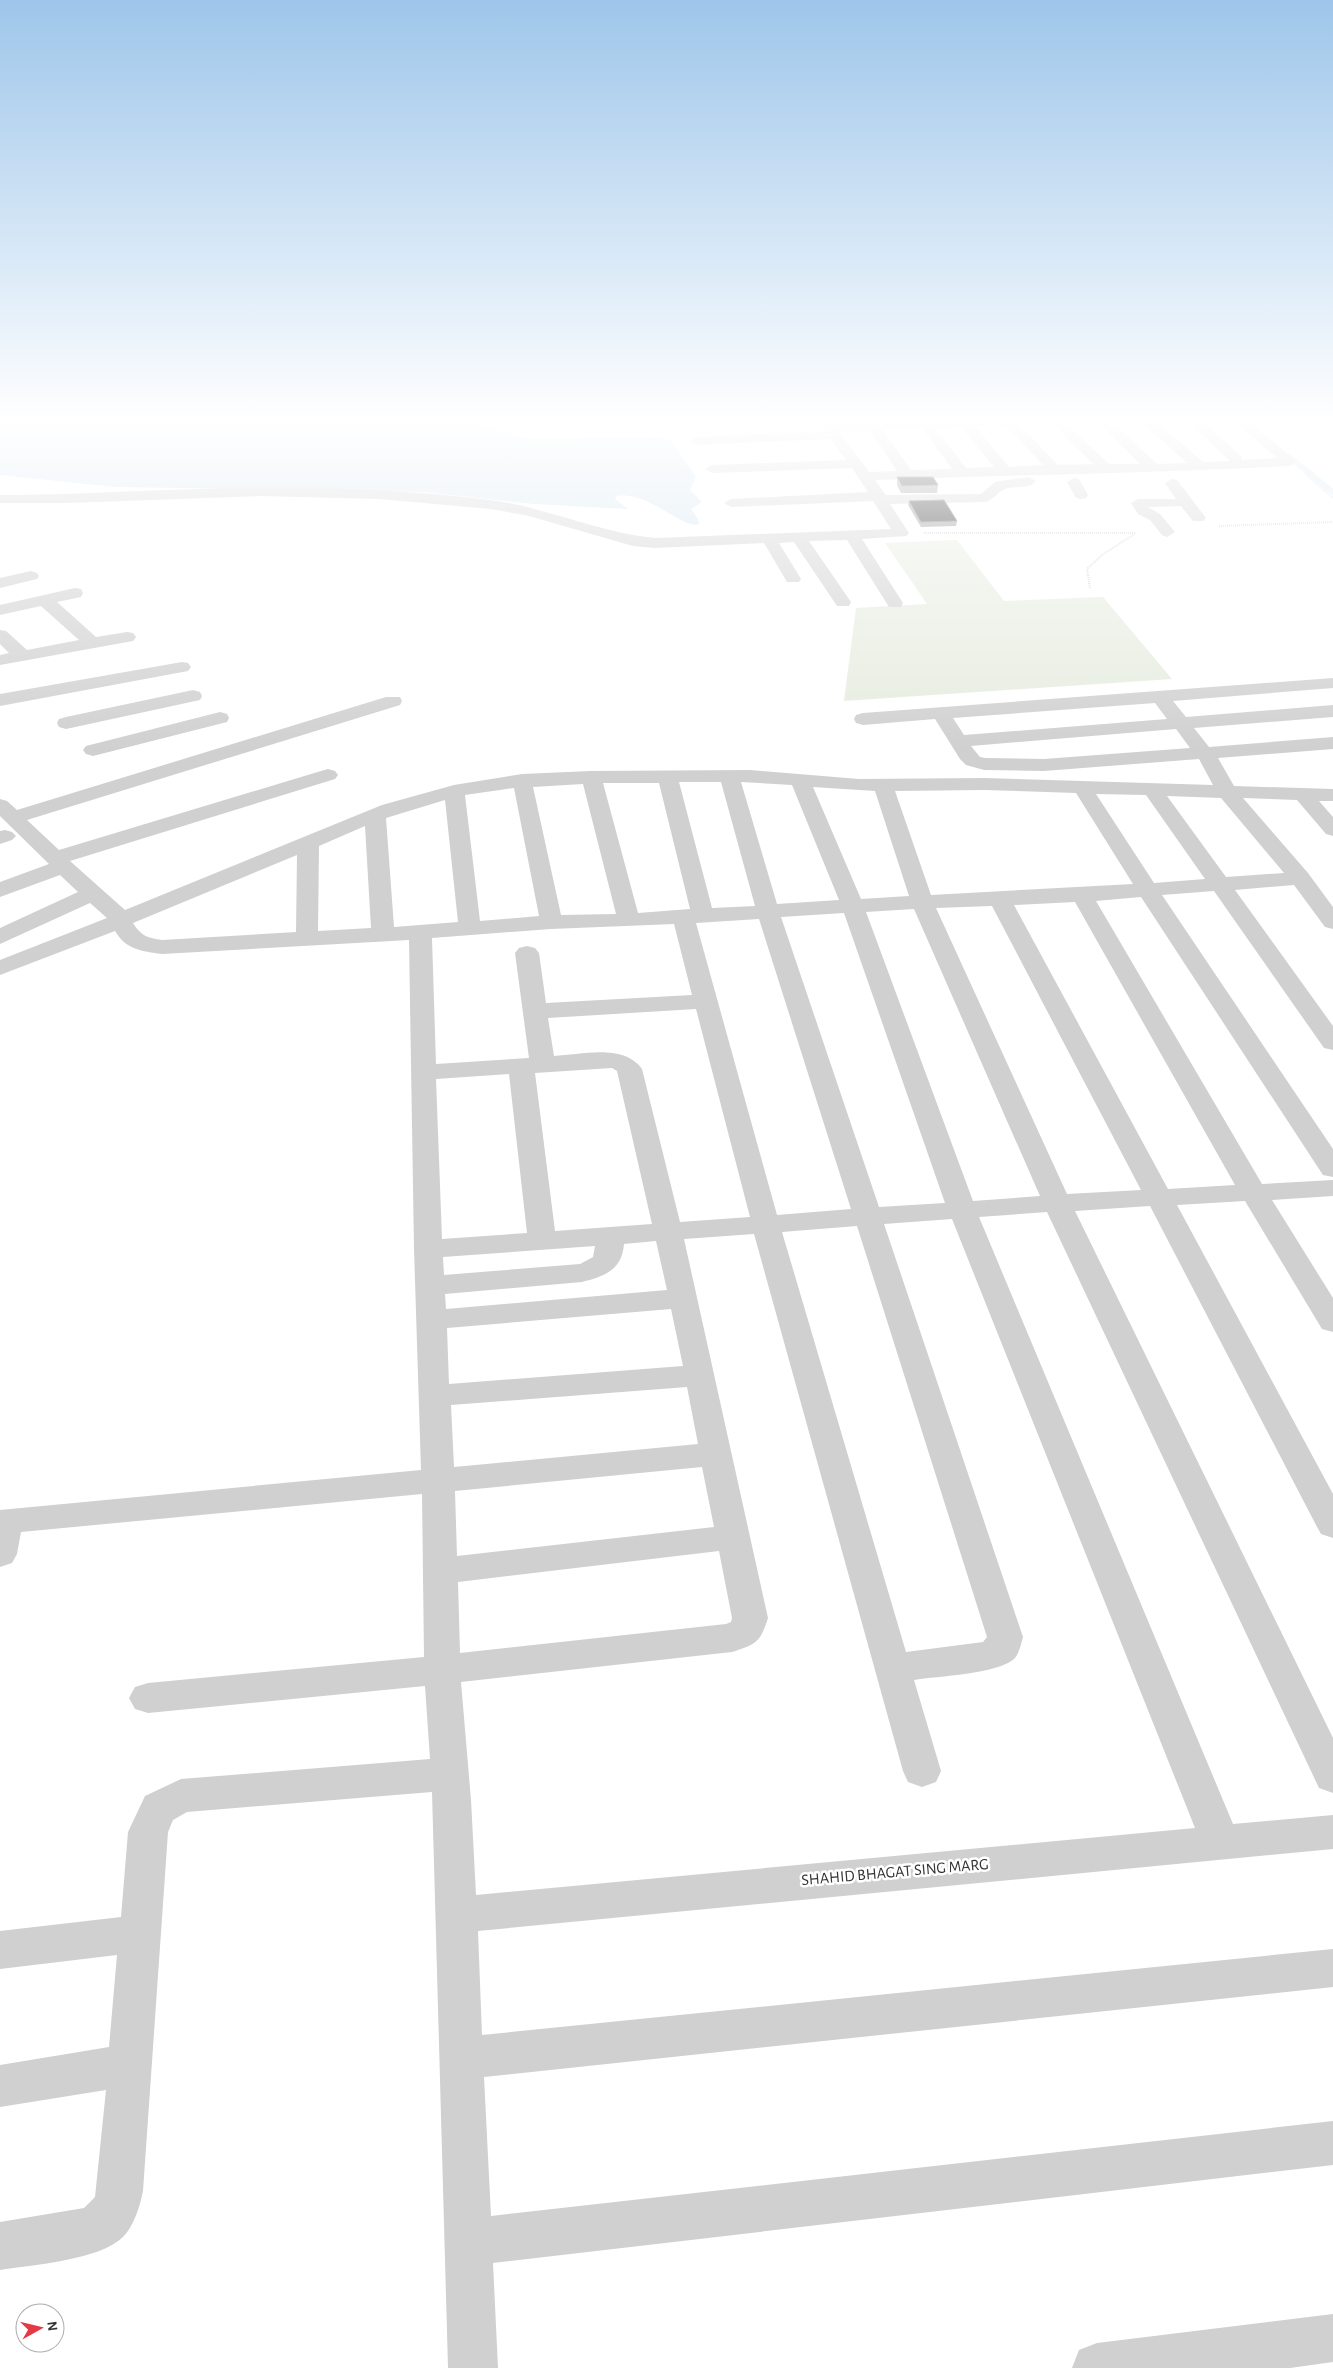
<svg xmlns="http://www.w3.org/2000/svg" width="1333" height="2368" viewBox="0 0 1333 2368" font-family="'Alegreya Sans',sans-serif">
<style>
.green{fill:#e6ecdf}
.water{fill:#cfe2ee}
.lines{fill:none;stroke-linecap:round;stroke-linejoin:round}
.stream{stroke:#cfe2ee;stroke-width:5.5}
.path{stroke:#cdcdcd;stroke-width:2;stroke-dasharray:1 1;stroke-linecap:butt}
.minor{fill:#d0d0d0;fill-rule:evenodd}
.wall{fill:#8c8c8c}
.building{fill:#1a1a1a;stroke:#5f5f5f}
.labels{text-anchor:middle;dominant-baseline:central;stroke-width:5;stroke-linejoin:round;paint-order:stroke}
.near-street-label{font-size:16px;fill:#333;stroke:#fff}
</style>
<rect width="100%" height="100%" fill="#fff"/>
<polygon class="green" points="957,540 1004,601 1103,597 1172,679 844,701 856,608 927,604 885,543"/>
<path class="water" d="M0 419H466L518 437 532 439 658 437 671 441 696 477 690 490 702 502 691 509 698 519 699 524C683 530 649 491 617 496L615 499 628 509 534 504 424 492 114 487 0 475Z"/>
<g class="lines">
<polyline class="stream" points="1287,455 1333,492"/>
<g class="path">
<polyline points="1306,475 1333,498"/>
<polyline points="1219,526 1333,522"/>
<polyline points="924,533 1135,533"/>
<polyline points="1090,588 1087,569 1102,555 1136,533"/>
</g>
<g class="minor">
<polygon points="651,419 665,419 666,422 659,426 654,425"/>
<path d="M816 419H830L833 424 955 419H1072L1066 423 1109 464H1140L1095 419H1110L1157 464 1187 463 1138 419H1153L1203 462 1230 461 1185 419H1200L1241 456 1242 460 1277 458 1231 419H1246L1297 462 1290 466C1151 473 1013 475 875 480L886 495 981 494 995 482 1000 481 1029 477 1036 481C1029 490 1015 485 1005 489 997 492 994 500 985 502L890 504 909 533 906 536 862 539 903 603 901 607H889L847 540 809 541 851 602 849 606H837L794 542 779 543 801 579 799 582H787L764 543 655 548 633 546 529 516 491 509 379 499 260 496 67 503H0V495C87 495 173 488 260 488 337 487 414 491 490 500 546 507 599 533 655 538L891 529 873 501 731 507 724 503 731 499 868 492 852 468 712 473 705 469 712 465 846 460 831 439 697 445 690 441 697 437 825 431ZM1052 423 1093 464 1058 465 1019 425ZM1005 425 1043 465 1009 467 975 426ZM961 427 994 467 966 468 935 428ZM922 428 952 469 911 470 883 430ZM870 430 897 471 869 472 839 432Z"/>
<polygon points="1074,478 1079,479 1088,495 1086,498 1081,499 1076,498 1067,482"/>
<polygon points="1172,479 1177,480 1206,518 1203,521 1193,521 1181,506 1148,507 1160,514 1175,532 1167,537 1162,535 1150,520 1138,514 1131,503 1138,499 1176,499 1165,483"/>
<polygon points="31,571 37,573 39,576 37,579 0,588 0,578"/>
<polygon points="75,588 81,589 83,593 81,597 57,602 96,637 127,632 133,633 136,637 133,641 0,665 0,655 9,653 0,644 0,630 6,631 27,650 79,640 41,606 0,615 0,605"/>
<polygon points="182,662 188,663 191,667 188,671 0,706 0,694"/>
<path d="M1333 678V688L1173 701 1186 717 1333 705V717L1194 728 1209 747 1333 737V749L1218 758 1234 786 1333 789V801H1319L1333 817V836L1326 834 1297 800 1243 798 1308 873 1333 907V929L1325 927 1294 885 1235 890 1333 1026V1050L1324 1048 1214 891 1162 895 1333 1149V1177L1323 1175 1319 1169 1141 897 1096 901 1262 1184 1333 1180V1196L1272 1200 1333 1298V1332L1322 1329 1245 1201 1177 1205 1333 1494V1538L1321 1534 1316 1525 1150 1206 1075 1211 1333 1738V1793L1319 1788 1047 1212 979 1217 1233 1824 1333 1815V1849L478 1931 482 2035 1333 1949V1987L484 2077 491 2216 1333 2121V2165L493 2263 498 2368H448L432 1792 187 1812 173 1820 168 1832 143 2191C140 2206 134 2226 123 2237 100 2260 32 2265 0 2270V2222L84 2208 95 2197 106 2090 0 2107V2065L109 2047 117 1955 0 1969V1931L121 1917 128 1832 145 1796 181 1779 430 1759 425 1686 148 1713 135 1709 129 1698 135 1687 148 1683 424 1657 422 1494 21 1532 17 1554 12 1563 0 1567V1510L421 1470 414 1249 409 940 162 954C142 951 126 950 115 931L0 975V960L107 918 90 903 0 944V928L78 892 60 875 0 897V882L49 864 0 816V799L7 801 17 810 386 697H400L402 701 400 705 27 820 59 850 321 771 328 769 335 771 338 775 335 779 70 861 125 910 382 805 454 785 522 774 591 771 750 770 859 779 984 778 1213 785 1199 759 1044 771 984 770 966 765 960 759 935 719 863 725 856 723 854 719 856 715 863 713ZM1155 703 1167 719 964 735 953 718ZM1176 729 1190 748 1044 759 985 758 980 757 971 746ZM679 782H721L755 906 712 908ZM741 782 792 785 839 900 777 904ZM603 783H659L690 909 638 913ZM583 784 616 914 561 915 533 787ZM813 787 875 791 909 896 861 899ZM514 788 539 916 480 921 465 795ZM984 790 1076 793 1133 884 931 895 895 791ZM1096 794 1146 795 1205 879 1154 883ZM1167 796 1221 798 1284 873 1226 877ZM445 800 458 922 394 927 386 818ZM365 826 371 928 318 931 319 846ZM297 855 296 932 162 940C148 938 141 936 133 923ZM1075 902 1235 1185 1168 1189 1014 905ZM992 906 1141 1190 1067 1194 936 908ZM914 909 1040 1196 973 1201 866 912ZM844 913 945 1203 879 1207 781 917ZM759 919 851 1209 777 1215 696 923ZM674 924 692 995 546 1003 539 953 535 948 527 946 519 948 515 953 529 1058 436 1064 432 938 551 929ZM696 1009 750 1217 680 1222 642 1069C623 1043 581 1055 554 1056L548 1018ZM612 1068 617 1071 652 1224 555 1231 535 1073ZM509 1074 527 1233 442 1239 436 1079ZM952 1219 1195 1828 476 1895 471 1800 461 1682 732 1652C756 1644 760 1643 768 1618L684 1239 754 1234 903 1771 908 1782 922 1787 936 1782 941 1771 914 1680C938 1676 997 1674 1014 1659 1019 1654 1021 1644 1023 1637L884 1224ZM857 1226 987 1637 983 1642 906 1652 782 1232ZM656 1241 667 1290 446 1309 445 1294 582 1282C605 1276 622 1270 624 1244ZM595 1246 593 1257 580 1264 444 1275 443 1257ZM671 1309 683 1366 449 1384 447 1328ZM687 1387 698 1444 454 1467 451 1405ZM702 1467 714 1527 457 1556 455 1491ZM719 1551 732 1618 731 1622 726 1624 460 1653 458 1582Z"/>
<polygon points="193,690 200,692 202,696 200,700 66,729 59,727 57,723 59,719 66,717"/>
<polygon points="220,712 227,714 229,718 227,722 93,756 86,754 83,750 86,746"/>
<polygon points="5,830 12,832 16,836 12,840 0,844 0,831"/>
<polygon points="1333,2314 1333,2362 1290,2368 1072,2368 1079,2350 1097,2343"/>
</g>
</g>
<g class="wall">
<polygon points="897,477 938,485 937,493 901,493 897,485"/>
<polygon points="909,501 957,521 956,526 921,527 908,505"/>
</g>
<g class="building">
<polygon points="897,477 933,477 938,485 902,486"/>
<polygon points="944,500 957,521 921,522 909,501"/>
</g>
<linearGradient id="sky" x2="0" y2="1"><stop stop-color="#9ec6ea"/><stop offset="0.56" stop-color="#fff"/><stop offset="1" stop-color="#fff" stop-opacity="0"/></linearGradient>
<rect width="1333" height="751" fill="url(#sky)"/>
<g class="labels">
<g class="near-street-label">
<text transform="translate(895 1872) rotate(-5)">SHAHID BHAGAT SING MARG</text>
</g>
</g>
<g transform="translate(40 2328) rotate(82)"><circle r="24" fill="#ffffff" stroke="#adadad"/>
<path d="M0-4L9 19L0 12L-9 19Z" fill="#e63946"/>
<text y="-8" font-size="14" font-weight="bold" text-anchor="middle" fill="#333333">N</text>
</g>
</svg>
